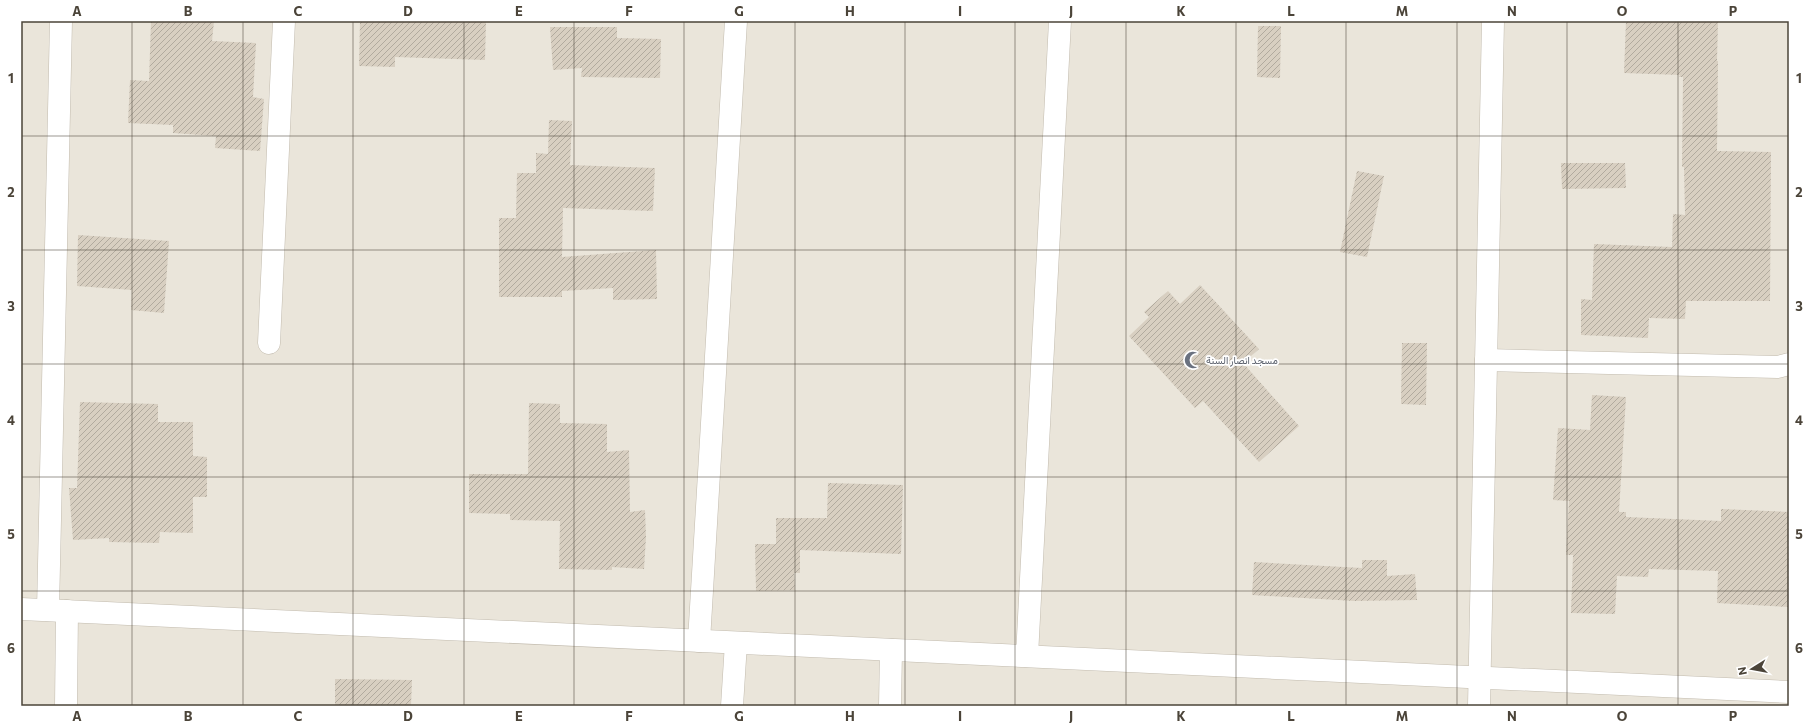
<svg xmlns="http://www.w3.org/2000/svg" width="1810" height="727" viewBox="0 0 1810 727" font-family="Commissioner,Vazirmatn,sans-serif">
<style>
.residential{fill:#eae5da}
.building{fill:url(#building-hatch)}
.lines{fill:none;stroke-linecap:round;stroke-linejoin:round}
.minor-casing{stroke:#c2bbae;stroke-width:23}
.tertiary-casing{stroke:#c2bbae;stroke-width:23}
.minor{stroke:#fff;stroke-width:22}
.tertiary{stroke:#fff;stroke-width:22}
.grid{fill:none;stroke:#4b4439;stroke-width:1;stroke-opacity:0.55}
.labels{text-anchor:middle;dominant-baseline:central;stroke-width:3.5;stroke-linejoin:round;paint-order:stroke}
.worship-label{font-size:10px;fill:#5b616d;stroke:#fff;text-anchor:start}
.neatline{fill:none;stroke:#4b4439;stroke-width:1.5}
.grid-label{font-size:13px;text-anchor:middle;font-weight:bold;fill:#4b4439}
</style>
<defs>
<pattern id="building-hatch" width="6" height="6" patternUnits="userSpaceOnUse"><rect width="6" height="6" fill="#d8cfc1"/><path d="M-1 1l2-2M0 6l6-6M5 7l2-2" fill="none" stroke="#b1aa9e"/></pattern>
</defs>
<rect width="100%" height="100%" fill="#f6f3ec"/>
<rect class="residential" x="21" y="21" width="1768" height="685"/>
<g class="building">
<polygon points="151,21 214,21 212,41 256,43 253,97 264,99 260,151 215,148 216,136 173,133 173,125 128,123 130,80 149,81"/>
<polygon points="360,21 486,21 485,60 395,57 395,67 359,66"/>
<polygon points="1626,21 1718,22 1717,61 1718,61 1717,151 1771,152 1770,301 1686,301 1685,319 1649,318 1648,338 1581,335 1581,299 1592,300 1594,244 1672,247 1673,214 1685,215 1684,167 1682,167 1683,77 1679,77 1680,75 1624,73"/>
<polygon points="1258,26 1281,26 1280,78 1257,77"/>
<polygon points="550,27 617,27 617,38 661,39 660,78 581,77 582,68 553,70"/>
<polygon points="549,120 572,121 570,165 655,168 653,211 563,208 562,257 656,250 657,299 613,300 613,288 562,291 562,297 499,297 499,218 516,218 517,173 536,173 536,153 548,154"/>
<polygon points="1561,163 1625,163 1626,188 1562,189"/>
<polygon points="1357,171 1384,176 1367,257 1340,252"/>
<polygon points="78,235 169,241 164,313 131,310 132,290 77,286"/>
<polygon points="1200,285 1259,349 1243,363 1299,426 1259,462 1203,401 1195,408 1129,336 1149,317 1144,312 1168,291 1180,304"/>
<polygon points="1402,343 1427,343 1426,405 1401,404"/>
<polygon points="1592,395 1626,397 1619,512 1626,512 1626,517 1721,521 1721,509 1789,512 1789,607 1717,603 1718,571 1649,569 1648,577 1617,576 1615,614 1571,613 1573,555 1566,555 1569,501 1553,500 1558,428 1590,430"/>
<polygon points="80,402 158,404 158,422 193,422 193,456 207,457 207,497 193,497 193,533 160,532 159,543 109,542 109,538 73,540 69,488 77,488"/>
<polygon points="529,403 560,404 560,423 607,424 607,452 629,450 630,512 645,510 646,537 644,569 612,567 612,570 559,569 560,521 510,520 510,514 469,513 469,474 528,474"/>
<polygon points="828,483 903,485 901,554 800,550 800,573 794,573 795,590 756,591 755,544 776,544 776,518 827,518"/>
<polygon points="1362,560 1387,560 1387,576 1415,574 1417,600 1354,601 1252,595 1254,562 1362,568"/>
<polygon points="335,679 412,680 411,706 335,706"/>
</g>
<g class="lines">
<g class="minor-casing">
<g id="minor">
<polyline points="269,343 284,21"/>
<polyline points="1486,360 1778,367 1789,364"/>
<polyline points="48,610 61,21"/>
<polyline points="699,641 736,21"/>
<polyline points="1027,656 1060,21"/>
<polyline points="66,706 67,611"/>
<polyline points="732,706 736,643"/>
<polyline points="890,706 891,650"/>
</g>
</g>
<g class="tertiary-casing">
<g id="tertiary">
<polyline points="21,609 1789,692"/>
<polyline points="1479,706 1493,21"/>
</g>
</g>
<use href="#minor" class="minor"/>
<use href="#tertiary" class="tertiary"/>
</g>
<path class="grid" d="M132 21V706M243 21V706M353 21V706M464 21V706M574 21V706M684 21V706M795 21V706M905 21V706M1015 21V706M1126 21V706M1236 21V706M1346 21V706M1457 21V706M1567 21V706M1678 21V706M21 136H1789M21 250H1789M21 364H1789M21 477H1789M21 591H1789"/>
<defs>
<g id="mosque-bare" transform="scale(1.38)"><path d="M3.5-4.9A6 6 0 1 0 3.5 4.9A5 5 0 1 1 3.5-4.9Z" fill="#6b7280" stroke="#fff" stroke-width="2.5" paint-order="stroke"/></g>
</defs>
<g fill-rule="evenodd">
<use href="#mosque-bare" x="1193" y="360"/>
</g>
<g class="labels">
<g class="worship-label">
<text x="1206" y="360">مسجد انصار السنة</text>
</g>
</g>
<rect width="1810" height="727" fill="none" stroke="#ffffff" stroke-width="44"/>
<g transform="translate(1752 669) rotate(259)" stroke="#ffffff" stroke-width="3" paint-order="stroke">
<path d="M0-3L7 15L0 10L-7 15Z" fill="#4b4439"/>
<text y="-6" font-size="11" font-weight="bold" text-anchor="middle" fill="#4b4439">N</text>
</g>
<rect x="22" y="22" width="1766" height="683" class="neatline"/>
<g class="grid-label">
<text x="77" y="16">A</text>
<text x="188" y="16">B</text>
<text x="298" y="16">C</text>
<text x="408" y="16">D</text>
<text x="519" y="16">E</text>
<text x="629" y="16">F</text>
<text x="739" y="16">G</text>
<text x="850" y="16">H</text>
<text x="960" y="16">I</text>
<text x="1071" y="16">J</text>
<text x="1181" y="16">K</text>
<text x="1291" y="16">L</text>
<text x="1402" y="16">M</text>
<text x="1512" y="16">N</text>
<text x="1622" y="16">O</text>
<text x="1733" y="16">P</text>
<text x="11" y="83">1</text>
<text x="1799" y="83">1</text>
<text x="11" y="197">2</text>
<text x="1799" y="197">2</text>
<text x="11" y="311">3</text>
<text x="1799" y="311">3</text>
<text x="11" y="425">4</text>
<text x="1799" y="425">4</text>
<text x="11" y="539">5</text>
<text x="1799" y="539">5</text>
<text x="11" y="653">6</text>
<text x="1799" y="653">6</text>
<text x="77" y="721">A</text>
<text x="188" y="721">B</text>
<text x="298" y="721">C</text>
<text x="408" y="721">D</text>
<text x="519" y="721">E</text>
<text x="629" y="721">F</text>
<text x="739" y="721">G</text>
<text x="850" y="721">H</text>
<text x="960" y="721">I</text>
<text x="1071" y="721">J</text>
<text x="1181" y="721">K</text>
<text x="1291" y="721">L</text>
<text x="1402" y="721">M</text>
<text x="1512" y="721">N</text>
<text x="1622" y="721">O</text>
<text x="1733" y="721">P</text>
</g>
</svg>
